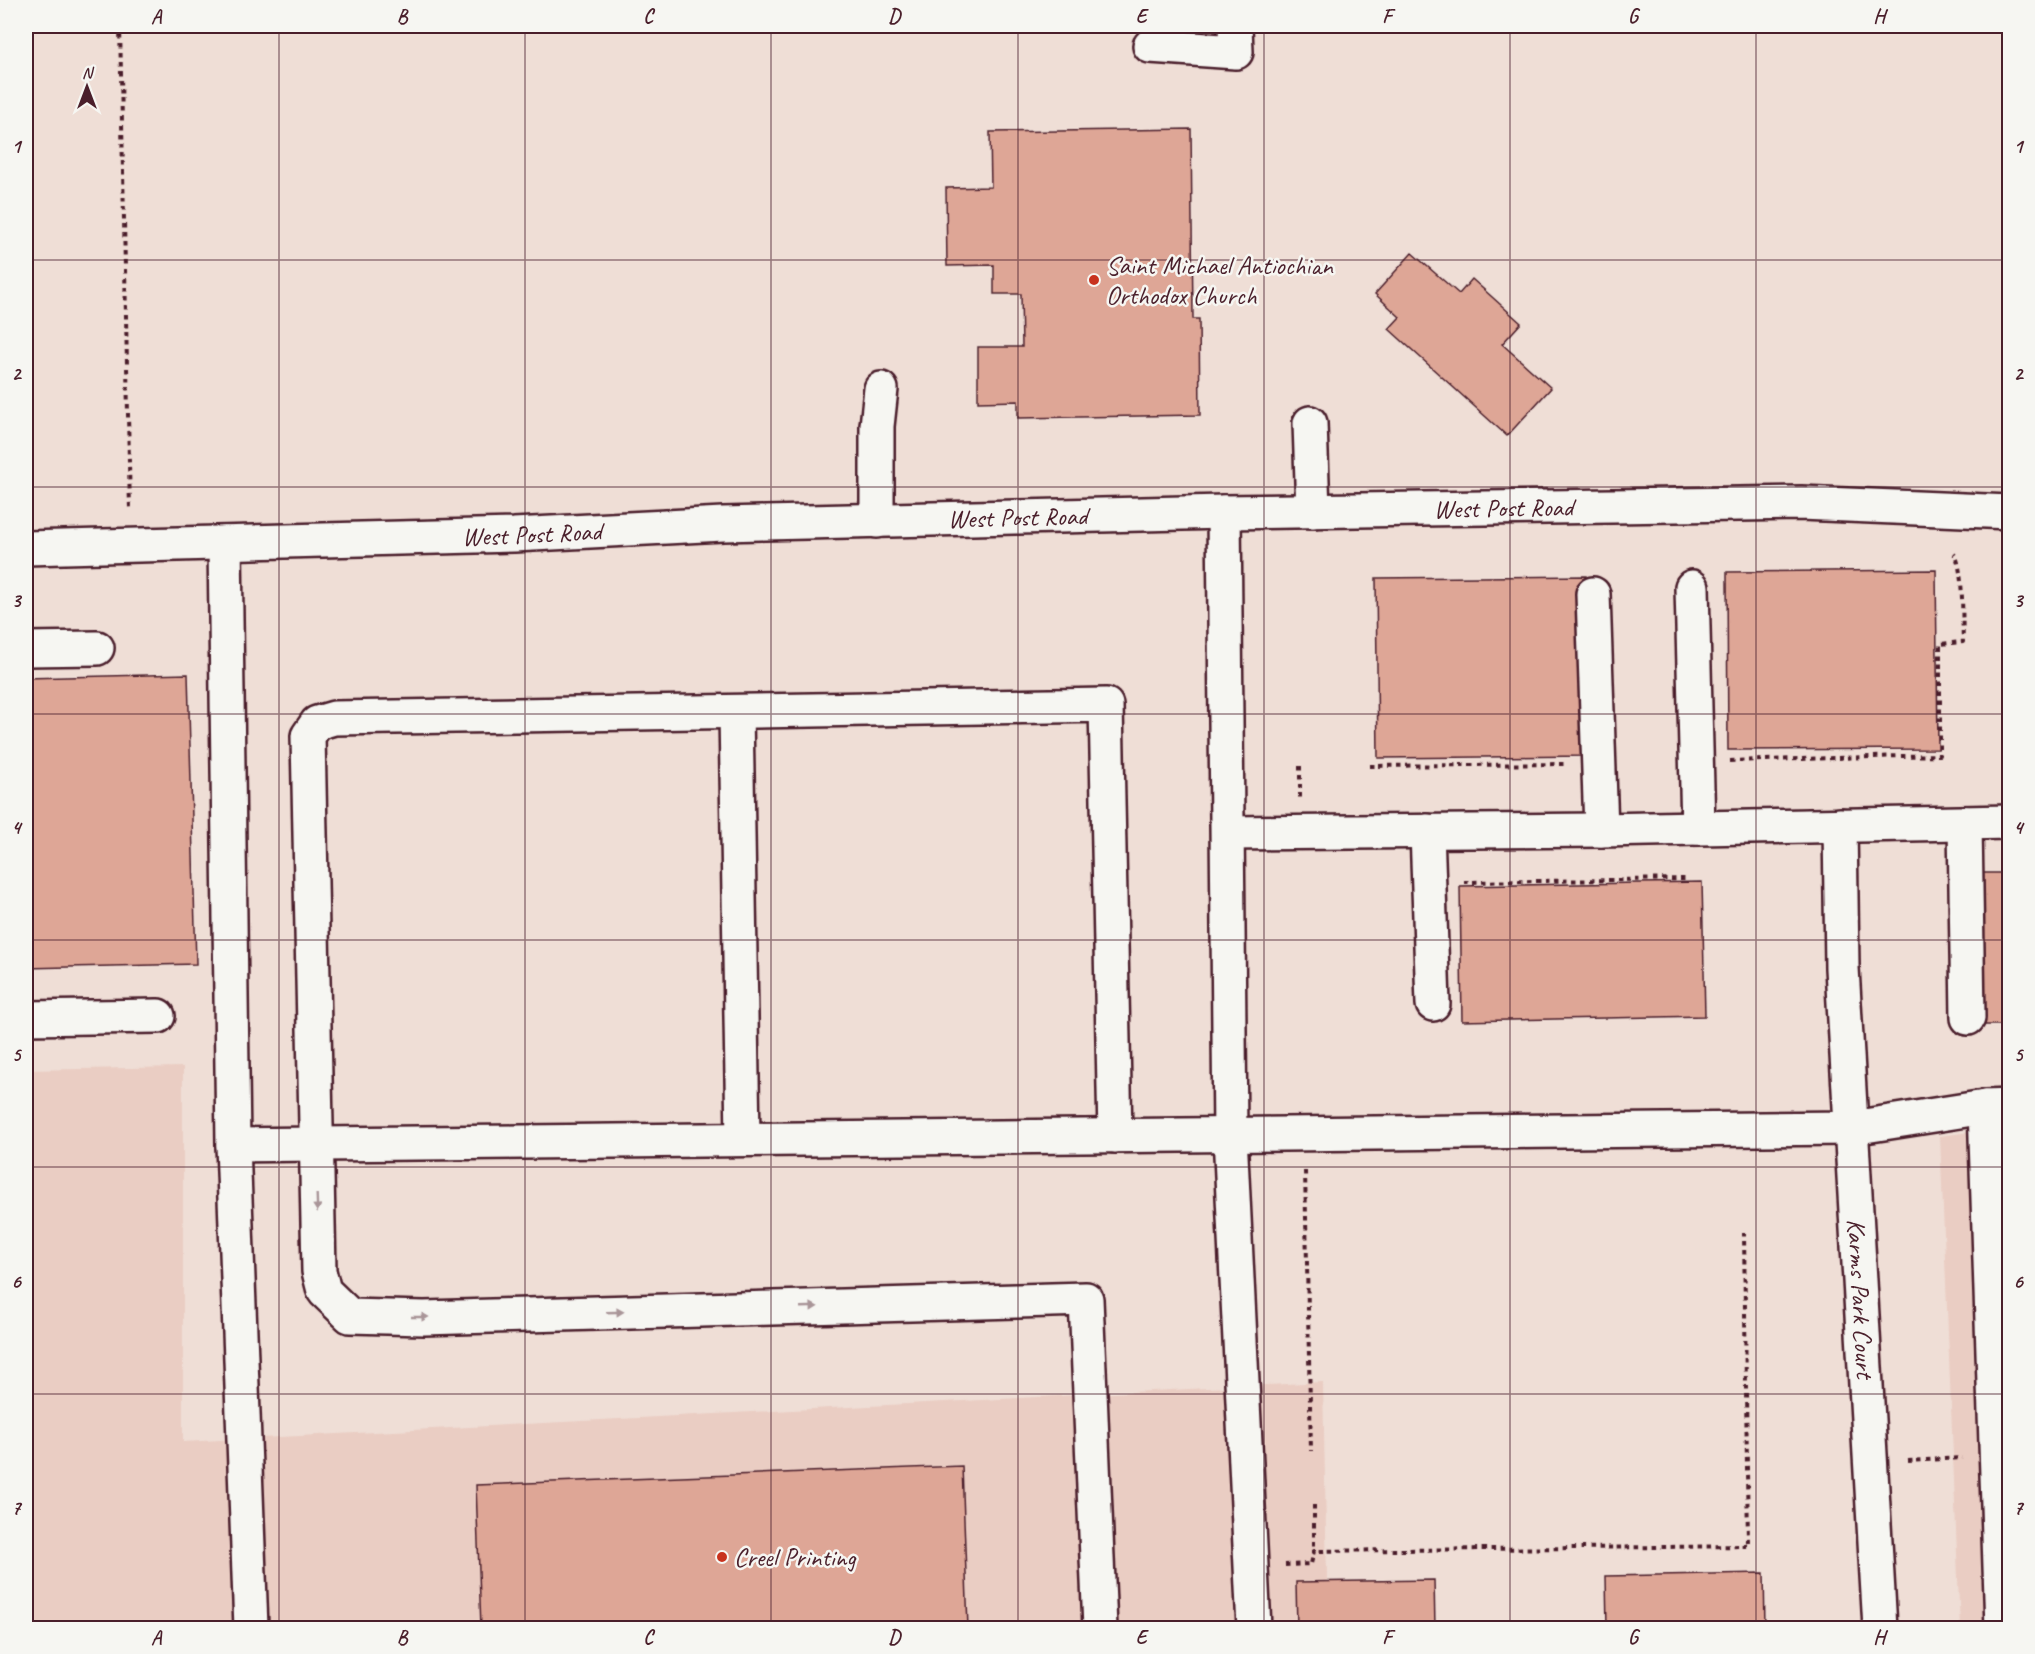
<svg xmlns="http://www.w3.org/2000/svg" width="2035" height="1654" viewBox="0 0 2035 1654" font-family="Caveat,sans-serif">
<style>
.built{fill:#eacdc3}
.building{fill:#dea696;stroke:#4a1f2b;stroke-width:1.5}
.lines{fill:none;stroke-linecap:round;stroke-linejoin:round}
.minor-casing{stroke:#4a1f2b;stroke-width:38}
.path{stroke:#4a1f2b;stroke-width:4;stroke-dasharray:4.5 4.5;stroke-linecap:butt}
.minor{stroke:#f6f6f2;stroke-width:33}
.oneway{fill:#a99598}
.grid{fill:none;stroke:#4a1f2b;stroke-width:1.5;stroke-opacity:0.55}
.poi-dot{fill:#c8321e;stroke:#f6f6f2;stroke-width:2}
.labels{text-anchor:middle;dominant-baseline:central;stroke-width:5;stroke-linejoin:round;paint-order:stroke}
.poi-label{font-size:26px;fill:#4a1f2b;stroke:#f6f6f2;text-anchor:start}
.street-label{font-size:26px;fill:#4a1f2b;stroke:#f6f6f2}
.neatline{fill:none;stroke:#4a1f2b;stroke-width:2}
.grid-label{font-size:20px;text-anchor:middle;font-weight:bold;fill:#4a1f2b}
</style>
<rect width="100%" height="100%" fill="#efded6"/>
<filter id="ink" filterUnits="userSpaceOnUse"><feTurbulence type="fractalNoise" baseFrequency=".0167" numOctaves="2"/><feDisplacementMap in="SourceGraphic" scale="12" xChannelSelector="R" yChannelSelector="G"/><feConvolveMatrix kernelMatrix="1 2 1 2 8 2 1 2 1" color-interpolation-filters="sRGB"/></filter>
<g filter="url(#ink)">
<g class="built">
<polygon points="183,1067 183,1442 1323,1382 1328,1628 26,1628 26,1070"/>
<polygon points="2009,1127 2009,1628 1960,1628 1940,1136"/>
</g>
<g class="building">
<polygon points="1191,129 1193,319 1199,319 1200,415 1018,418 1018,401 978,402 978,347 1022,347 1021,294 994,294 994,265 947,266 946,188 991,187 990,132"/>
<polygon points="1412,253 1459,294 1472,279 1521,323 1502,344 1551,388 1507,436 1389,329 1400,317 1375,294"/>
<polygon points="1936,570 1938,749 1728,750 1727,572"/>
<polygon points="1586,576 1587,756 1378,758 1376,578"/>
<polygon points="188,674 196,964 26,968 26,678"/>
<polygon points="1971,873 2010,873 2010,1025 1972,1025"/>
<polygon points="1702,882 1705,1016 1462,1021 1460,886"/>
<polygon points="962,1466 968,1628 481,1628 476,1485"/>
<polygon points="1764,1573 1765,1628 1607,1628 1606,1576"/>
<polygon points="1434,1580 1435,1628 1297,1628 1296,1582"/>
</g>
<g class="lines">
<g class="minor-casing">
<g id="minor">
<polyline points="1150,46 1236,52 1235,26"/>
<polyline points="1310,423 1313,511"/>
<polyline points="1224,512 1230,1135 1254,1628"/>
<polyline points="877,521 877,426 881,389"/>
<polyline points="225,543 233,1145 251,1628"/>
<path id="s1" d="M26 548 514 535 723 524 1224 512 1801 503 2010 512"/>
<polyline points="1692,587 1698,828"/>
<polyline points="1593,594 1601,830"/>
<polyline points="26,649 97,648"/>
<polyline points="736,712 743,1139"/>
<polyline points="1965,823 1968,1018"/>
<path id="s2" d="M1840 825 1842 968 1880 1628"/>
<polyline points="1427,831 1433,1004"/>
<polyline points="1228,833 1601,830 2010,822"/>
<polyline points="26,1018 158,1016"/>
<polyline points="1985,1107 2002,1628"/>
<polyline points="233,1145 1852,1128 1985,1107 2010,1106"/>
<polyline points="1100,1628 1086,1299 424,1318 350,1316 324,1291 319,1271 308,736 317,723 334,718 1106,705 1115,1136"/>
</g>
</g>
<g class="path">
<polyline points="120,26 130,511"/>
<path d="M1730 761 1940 755V644L1963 642C1962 626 1964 564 1954 554"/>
<polyline points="1300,766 1300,799"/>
<polyline points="1370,766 1566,764"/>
<polyline points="1464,882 1689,879"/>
<polyline points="1305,1171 1311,1451"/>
<polyline points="1908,1461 1962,1458"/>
<polyline points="1314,1505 1314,1551"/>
<polyline points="1285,1565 1311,1564 1314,1551 1748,1546 1744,1233"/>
</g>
<use href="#minor" class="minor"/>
</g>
<defs><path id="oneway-solid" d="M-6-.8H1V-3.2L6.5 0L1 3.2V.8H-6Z" transform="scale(1.5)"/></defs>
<g class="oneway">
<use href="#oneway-solid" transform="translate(317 1203) rotate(88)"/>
<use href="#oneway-solid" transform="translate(809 1307) rotate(-2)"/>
<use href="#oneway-solid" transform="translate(615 1312) rotate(-2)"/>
<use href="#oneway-solid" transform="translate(420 1317)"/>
</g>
</g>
<path class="grid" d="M279 26V1628M525 26V1628M771 26V1628M1018 26V1628M1264 26V1628M1510 26V1628M1756 26V1628M26 260H2010M26 487H2010M26 714H2010M26 940H2010M26 1167H2010M26 1394H2010"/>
<g class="poi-dot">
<circle cx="1094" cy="280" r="6"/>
<circle cx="722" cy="1557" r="6"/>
</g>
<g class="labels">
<g class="poi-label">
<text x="1106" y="265">Saint Michael Antiochian<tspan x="1106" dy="30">Orthodox Church</tspan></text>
<text x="734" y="1557">Creel Printing</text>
</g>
<g class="street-label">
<text stroke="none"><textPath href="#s1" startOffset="1478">West Post Road</textPath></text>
<text stroke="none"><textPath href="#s1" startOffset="992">West Post Road</textPath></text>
<text stroke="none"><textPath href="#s1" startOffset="506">West Post Road</textPath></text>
<text stroke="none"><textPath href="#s2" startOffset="474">Karms Park Court</textPath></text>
</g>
</g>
<rect width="2035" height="1654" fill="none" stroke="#f6f6f2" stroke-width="66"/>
<g transform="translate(87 87)" stroke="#f6f6f2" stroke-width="4.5" paint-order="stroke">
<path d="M0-4.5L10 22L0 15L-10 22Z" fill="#4a1f2b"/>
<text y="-9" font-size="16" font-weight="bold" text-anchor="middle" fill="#4a1f2b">N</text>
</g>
<rect x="33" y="33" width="1969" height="1588" class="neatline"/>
<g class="grid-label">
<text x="156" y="23">A</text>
<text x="402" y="23">B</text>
<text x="648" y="23">C</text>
<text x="894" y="23">D</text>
<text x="1141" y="23">E</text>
<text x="1387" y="23">F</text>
<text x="1633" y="23">G</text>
<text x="1879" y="23">H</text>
<text x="16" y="153">1</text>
<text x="2018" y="153">1</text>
<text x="16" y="380">2</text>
<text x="2018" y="380">2</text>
<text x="16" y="607">3</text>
<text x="2018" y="607">3</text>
<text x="16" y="834">4</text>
<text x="2018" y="834">4</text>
<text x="16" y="1061">5</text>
<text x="2018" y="1061">5</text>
<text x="16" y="1288">6</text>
<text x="2018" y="1288">6</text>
<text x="16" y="1514">7</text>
<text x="2018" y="1514">7</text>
<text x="156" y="1644">A</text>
<text x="402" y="1644">B</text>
<text x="648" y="1644">C</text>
<text x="894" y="1644">D</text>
<text x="1141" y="1644">E</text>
<text x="1387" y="1644">F</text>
<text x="1633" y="1644">G</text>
<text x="1879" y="1644">H</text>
</g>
</svg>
